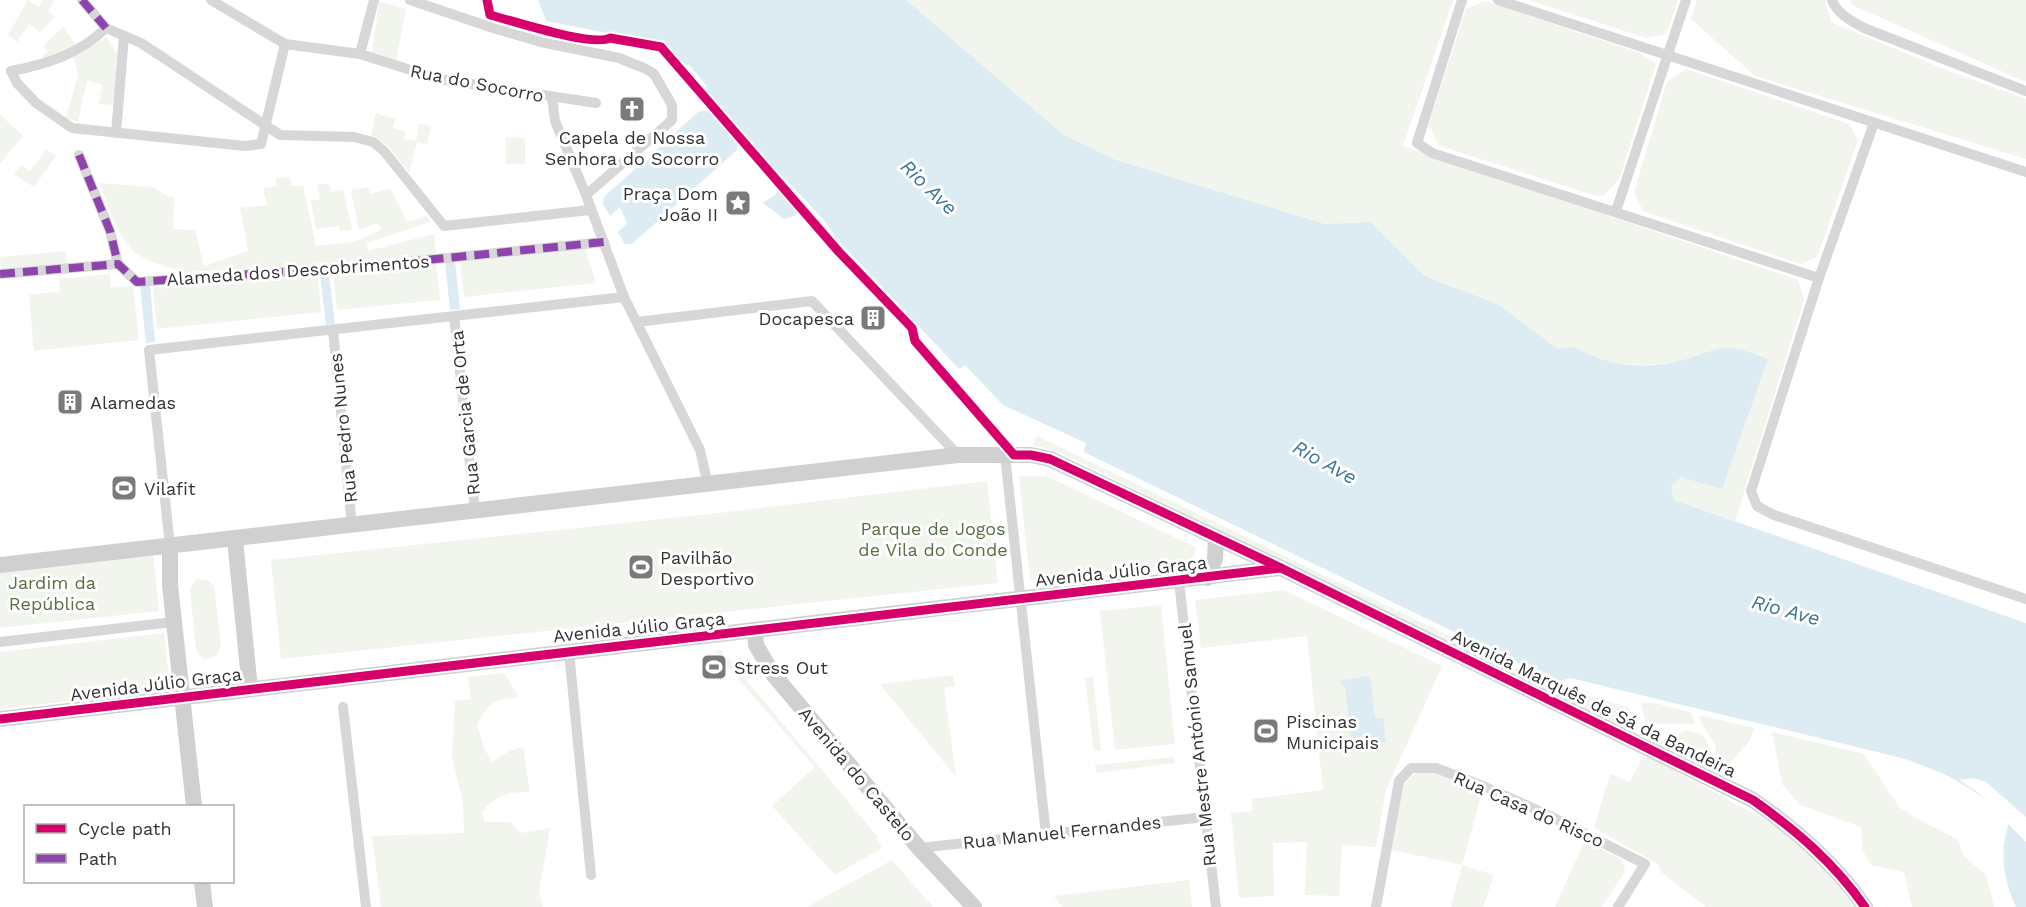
<svg xmlns="http://www.w3.org/2000/svg" width="2026" height="907" viewBox="0 0 2026 907" font-family="'Work Sans',sans-serif">
<style>
.green{fill:#f1f5ed}
.water{fill:#ddebf3}
.pier{fill:#fff}
.lines{fill:none;stroke-linecap:round;stroke-linejoin:round}
.street{stroke:#d7d7d7;stroke-width:10}
.secondary{stroke:#d0d0d0;stroke-width:16}
.quiet{stroke:#8e44ad;stroke-width:8;stroke-dasharray:15 8;stroke-linecap:butt}
.cycleway-casing{stroke:#fff;stroke-width:13}
.cycleway{stroke:#d6006c;stroke-width:9}
.labels{text-anchor:middle;dominant-baseline:central;stroke-width:6;stroke-linejoin:round;paint-order:stroke}
.street-label{font-size:18px;fill:#333;stroke:#fff}
.poi-label{font-size:18px;fill:#333;stroke:#fff;text-anchor:start}
.park-label{font-size:18px;fill:#56703f;stroke:#fff}
.water-label{font-size:20px;font-style:italic;fill:#3f7597;stroke:#fff}
</style>
<rect width="100%" height="100%" fill="#fff"/>
<g class="green">
<polygon points="28,0 39,7 43,0 55,0 48,11 55,17 40,32 29,24 17,42 8,35"/>
<path d="M906 0H1453L1403 146 1798 280 1804 300 1735 521 1674 500 1671 486 1681 477 1682 361C1642 367 1610 368 1575 347L1559 350 1528 329 1455 287 1425 276 1371 222 1325 224 1116 160 1064 135Z"/>
<polygon points="1529,0 1678,0 1666,34 1646,38"/>
<polygon points="1697,0 1825,0 1831,22 1951,72 2026,99 2026,159 1755,76 1691,19"/>
<polygon points="1851,0 2026,0 2026,82 1852,5"/>
<polygon points="379,1 406,9 396,62 372,53"/>
<polygon points="1485,1 1640,53 1656,64 1619,180 1603,196 1593,195 1440,146 1428,126 1466,9"/>
<polygon points="63,27 77,47 46,61 42,56 48,51 43,46"/>
<polygon points="106,37 117,53 114,105 98,104 103,85 87,80 78,122 66,118 78,75 74,57"/>
<polygon points="1686,69 1849,124 1858,140 1817,257 1801,264 1643,211 1634,192 1667,82"/>
<polygon points="376,113 395,119 393,128 406,131 404,139 416,141 419,124 431,126 427,144 417,142 409,172 387,145 371,135"/>
<polygon points="0,115 23,136 0,164"/>
<polygon points="506,137 525,138 525,164 506,164"/>
<polygon points="46,150 56,156 34,187 14,174 21,165 30,171"/>
<path d="M290 177 291 186H303L316 246 354 242 381 230 378 223 359 230 351 190 368 187 370 194 388 189 392 191 407 222 427 216 430 222 367 243 368 251 434 234 436 255 384 261 187 272C120 257 123 242 99 183L153 187 167 196 174 197 173 229 195 230 204 266 248 251 240 208 267 205 263 188 277 186 276 178Z"/>
<polygon points="329,183 331,192 343,189 352,229 340,232 339,226 316,229 311,201 320,199 317,185"/>
<polygon points="585,247 596,283 464,297 460,260"/>
<polygon points="66,251 67,264 1,269 0,257"/>
<polygon points="436,263 440,300 337,310 333,273"/>
<polygon points="317,271 321,312 157,329 153,288"/>
<polygon points="110,274 111,288 133,286 139,340 34,351 29,295 60,291 59,279"/>
<polygon points="1037,436 1553,686 1628,707 1632,715 1627,729 1059,452 1033,445"/>
<polygon points="1019,476 1047,476 1197,548 1189,564 1030,579"/>
<polygon points="987,481 998,583 281,659 271,560 719,513"/>
<polygon points="153,553 159,611 0,628 0,569"/>
<polygon points="197,579 207,580 214,586 221,645 217,656 205,659 200,656 196,650 190,589"/>
<polygon points="1284,590 1442,666 1386,790 1376,847 1342,845 1339,896 1305,895 1307,842 1273,843 1274,896 1239,898 1231,813 1252,811 1252,799 1323,790 1307,636 1201,648 1195,600"/>
<polygon points="1161,605 1175,744 1115,750 1100,611"/>
<polygon points="164,633 170,689 0,709 0,652"/>
<polygon points="721,650 878,837 876,839 882,848 835,875 772,806 815,767 714,651"/>
<path d="M504 673 519 697C494 700 488 702 477 725L484 748 492 762 507 752 523 747 530 792C509 792 495 794 482 812L485 822H510L520 833 550 828 539 891 543 907H381L372 836 464 833 463 803 452 756 455 701 471 699 468 677Z"/>
<polygon points="953,675 955,686 944,688 956,777 880,684"/>
<polygon points="1093,677 1101,751 1094,751 1085,678"/>
<polygon points="1641,703 1655,703 1690,712 1696,724 1646,724"/>
<polygon points="1699,715 1754,728 1750,740 1725,769 1717,766 1715,744 1702,724"/>
<polygon points="1687,730 1703,735 1712,753 1710,765 1658,743"/>
<polygon points="1772,732 1864,754 1899,807 1925,823 1957,839 1964,856 1986,875 1994,907 1912,907 1904,872 1871,865 1863,851 1861,827 1800,805 1782,784"/>
<polygon points="1644,754 1780,828 1819,862 1854,907 1706,907 1661,872 1658,864 1594,828 1610,774 1630,782"/>
<polygon points="1174,757 1175,763 1096,773 1095,765"/>
<polygon points="1434,772 1482,792 1462,865 1494,875 1483,907 1451,907 1462,865 1391,850 1403,785 1415,773"/>
<polygon points="1585,840 1622,860 1625,871 1602,907 1555,907"/>
<polygon points="892,860 933,907 807,907"/>
<polygon points="1189,880 1192,907 1062,907 1054,896"/>
</g>
<g class="water">
<path d="M538 0H906L1064 135 1116 160 1325 224 1371 222 1425 276 1499 305 1558 349 1575 347C1610 368 1648 370 1687 359 1700 355 1715 348 1728 348 1743 349 1755 354 1768 359L1722 489 1681 477 1671 486 1674 500 2026 623V907H2016C2003 880 1999 851 2009 823 1976 786 1947 774 1902 758L1570 678 1557 682 1084 452 1086 443 1003 405 965 365 959 369 836 238 824 220 702 91 707 86 688 64 683 68 664 44 546 21Z"/>
<polygon points="709,110 738,140 737,150 690,192 688,190 681,197 682,199 632,244 625,244 618,232 627,223 620,207 610,216 603,204 604,197 645,160 647,161 655,154 654,152 698,112"/>
<polygon points="779,187 803,213 784,219 763,203 776,194"/>
<polygon points="455,261 460,309 450,310 445,262"/>
<polygon points="329,274 335,324 326,325 320,275"/>
<polygon points="150,284 155,342 146,343 140,285"/>
<polygon points="1370,676 1375,718 1383,718 1386,742 1352,746 1345,686 1342,686 1341,680"/>
</g>
<polygon class="pier" points="1973,778 1986,782 2026,817 2026,842 1976,791 1959,780"/>
<g class="lines">
<g class="street">
<polyline points="82,0 106,28 141,43 280,135 354,137 373,142 384,151 444,226 590,210"/>
<polyline points="211,0 285,44 360,54 439,79 596,103"/>
<polyline points="410,0 493,28 541,42 619,58 646,69 654,74 672,105 672,120 586,195"/>
<polyline points="1462,0 1417,143 1432,153 1819,278"/>
<polyline points="1498,0 2026,172"/>
<path d="M1832 0C1837 14 1852 21 1864 28L2026 91"/>
<polyline points="360,54 374,0"/>
<polyline points="11,71 17,83 36,103 72,128 245,146 261,144 285,44"/>
<path d="M11 71C48 64 79 54 106 28"/>
<polyline points="552,97 555,121 586,195 624,297 700,450 708,485"/>
<polyline points="1874,123 1819,278 1751,491 1757,506 1774,515 2026,599"/>
<polyline points="116,133 124,36"/>
<polyline points="79,155 110,231 118,264"/>
<polyline points="1616,211 1686,0"/>
<polyline points="0,274 118,264 137,282 368,266 604,242"/>
<polyline points="454,316 475,510"/>
<polyline points="637,322 812,301 958,455"/>
<polyline points="333,330 352,526"/>
<polyline points="1005,455 1046,835"/>
<polyline points="170,546 149,350 624,297"/>
<polyline points="1179,582 1216,907"/>
<polyline points="0,642 173,622"/>
<polyline points="569,652 591,875"/>
<polyline points="343,707 366,907"/>
<polyline points="919,848 1205,817"/>
<polyline points="1376,907 1399,781 1411,768 1436,768 1483,786 1544,813 1645,864 1618,907"/>
</g>
<g class="secondary">
<polyline points="235,540 250,689"/>
<polyline points="170,546 170,585 194,806"/>
<path d="M0 565 958 455H1031L1050 459 1281 568 1753 800C1797 831 1834 863 1865 907"/>
<polyline points="1207,578 1215,559 1216,537"/>
<polyline points="755,632 756,645 773,674 919,848 974,907"/>
<polyline points="0,719 1280,568"/>
<polyline points="202,882 205,907"/>
</g>
<g class="quiet">
<polyline points="82,0 106,28"/>
<polyline points="79,155 110,231 118,264"/>
<polyline points="0,274 118,264 137,282 368,266 604,242"/>
</g>
<g class="cycleway-casing">
<g id="cycleway">
<path d="M487 0 490 15C514 21 591 47 610 38L661 47 839 252 912 328 915 341 1014 455H1031L1050 459 1281 568 1753 800C1797 831 1834 863 1865 907"/>
<polyline points="0,719 1281,568"/>
</g>
</g>
<use href="#cycleway" class="cycleway"/>
</g>
<defs>
<g id="church-square" transform="scale(1.35)"><rect x="-9" y="-9" width="18" height="18" rx="4" fill="#7a7a7a" stroke="#fff"/><path d="M-1.2-6h2.4v3.5h3.3v2.4h-3.3V6h-2.4V-.1h-3.3v-2.4h3.3Z" fill="#fff"/></g>
<g id="sight-square" transform="scale(1.35)"><rect x="-9" y="-9" width="18" height="18" rx="4" fill="#7a7a7a" stroke="#fff"/><path d="M0-6L1.8-2.2L6-1.7L2.9 1.2L3.7 5.4L0 3.3L-3.7 5.4L-2.9 1.2L-6-1.7L-1.8-2.2Z" fill="#fff"/></g>
<g id="building-square" transform="scale(1.35)"><rect x="-9" y="-9" width="18" height="18" rx="4" fill="#7a7a7a" stroke="#fff"/><path d="M-4-6H4V6H1V3H-1V6H-4ZM-2.5-4.3h1.7v1.8h-1.7ZM.8-4.3h1.7v1.8H.8ZM-2.5-1h1.7V.8h-1.7ZM.8-1h1.7V.8H.8Z" fill="#fff"/></g>
<g id="stadium-square" transform="scale(1.35)"><rect x="-9" y="-9" width="18" height="18" rx="4" fill="#7a7a7a" stroke="#fff"/><path d="M0-5a6.5 5 0 1 0 0 10a6.5 5 0 1 0 0-10ZM-3.5-1.8h7v3.6h-7Z" fill="#fff"/></g>
</defs>
<g fill-rule="evenodd">
<use href="#church-square" x="632" y="109"/>
<use href="#sight-square" x="738" y="203"/>
<use href="#building-square" x="873" y="318"/>
<use href="#building-square" x="70" y="402"/>
<use href="#stadium-square" x="124" y="488"/>
<use href="#stadium-square" x="641" y="567"/>
<use href="#stadium-square" x="714" y="667"/>
<use href="#stadium-square" x="1266" y="731"/>
</g>
<g class="labels">
<g class="street-label">
<text transform="translate(477 83) rotate(11)">Rua do Socorro</text>
<text transform="translate(298 270) rotate(-4)">Alameda dos Descobrimentos</text>
<text transform="translate(465 413) rotate(-96)">Rua Garcia de Orta</text>
<text transform="translate(343 428) rotate(-96)">Rua Pedro Nunes</text>
<text transform="translate(1121 571) rotate(-6)">Avenida Júlio Graça</text>
<text transform="translate(639 627) rotate(-6)">Avenida Júlio Graça</text>
<text transform="translate(156 684) rotate(-7)">Avenida Júlio Graça</text>
<text transform="translate(1594 703) rotate(26)">Avenida Marquês de Sá da Bandeira</text>
<text transform="translate(1197 745) rotate(-96)">Rua Mestre António Samuel</text>
<text transform="translate(857 774) rotate(50)">Avenida do Castelo</text>
<text transform="translate(1529 809) rotate(24)">Rua Casa do Risco</text>
<text transform="translate(1062 832) rotate(-6)">Rua Manuel Fernandes</text>
</g>
<g class="poi-label">
<text x="632" y="137" text-anchor="middle">Capela de Nossa<tspan x="632" dy="21">Senhora do Socorro</tspan></text>
<text x="718" y="193" text-anchor="end">Praça Dom<tspan x="718" dy="21">João II</tspan></text>
<text x="854" y="318" text-anchor="end">Docapesca</text>
<text x="90" y="402">Alamedas</text>
<text x="144" y="488">Vilafit</text>
<text x="660" y="557">Pavilhão<tspan x="660" dy="21">Desportivo</tspan></text>
<text x="734" y="667">Stress Out</text>
<text x="1286" y="721">Piscinas<tspan x="1286" dy="21">Municipais</tspan></text>
</g>
<g class="park-label">
<text x="933" y="528">Parque de Jogos<tspan x="933" dy="21">de Vila do Conde</tspan></text>
<text x="52" y="582">Jardim da<tspan x="52" dy="21">República</tspan></text>
</g>
<g class="water-label">
<text transform="translate(929 187) rotate(44)">Rio Ave</text>
<text transform="translate(1325 462) rotate(29)">Rio Ave</text>
<text transform="translate(1786 610) rotate(15)">Rio Ave</text>
</g>
</g>
<rect x="24" y="805" width="210" height="78" fill="#ffffff" stroke="#adadad" stroke-width="1.5"/>
<rect x="36" y="824" width="30" height="9" fill="#d6006c" stroke="#adadad" stroke-width="1.5"/>
<text x="78" y="835" font-size="18" fill="#333333">Cycle path</text>
<rect x="36" y="854" width="30" height="9" fill="#8e44ad" stroke="#adadad" stroke-width="1.5"/>
<text x="78" y="865" font-size="18" fill="#333333">Path</text>
</svg>
